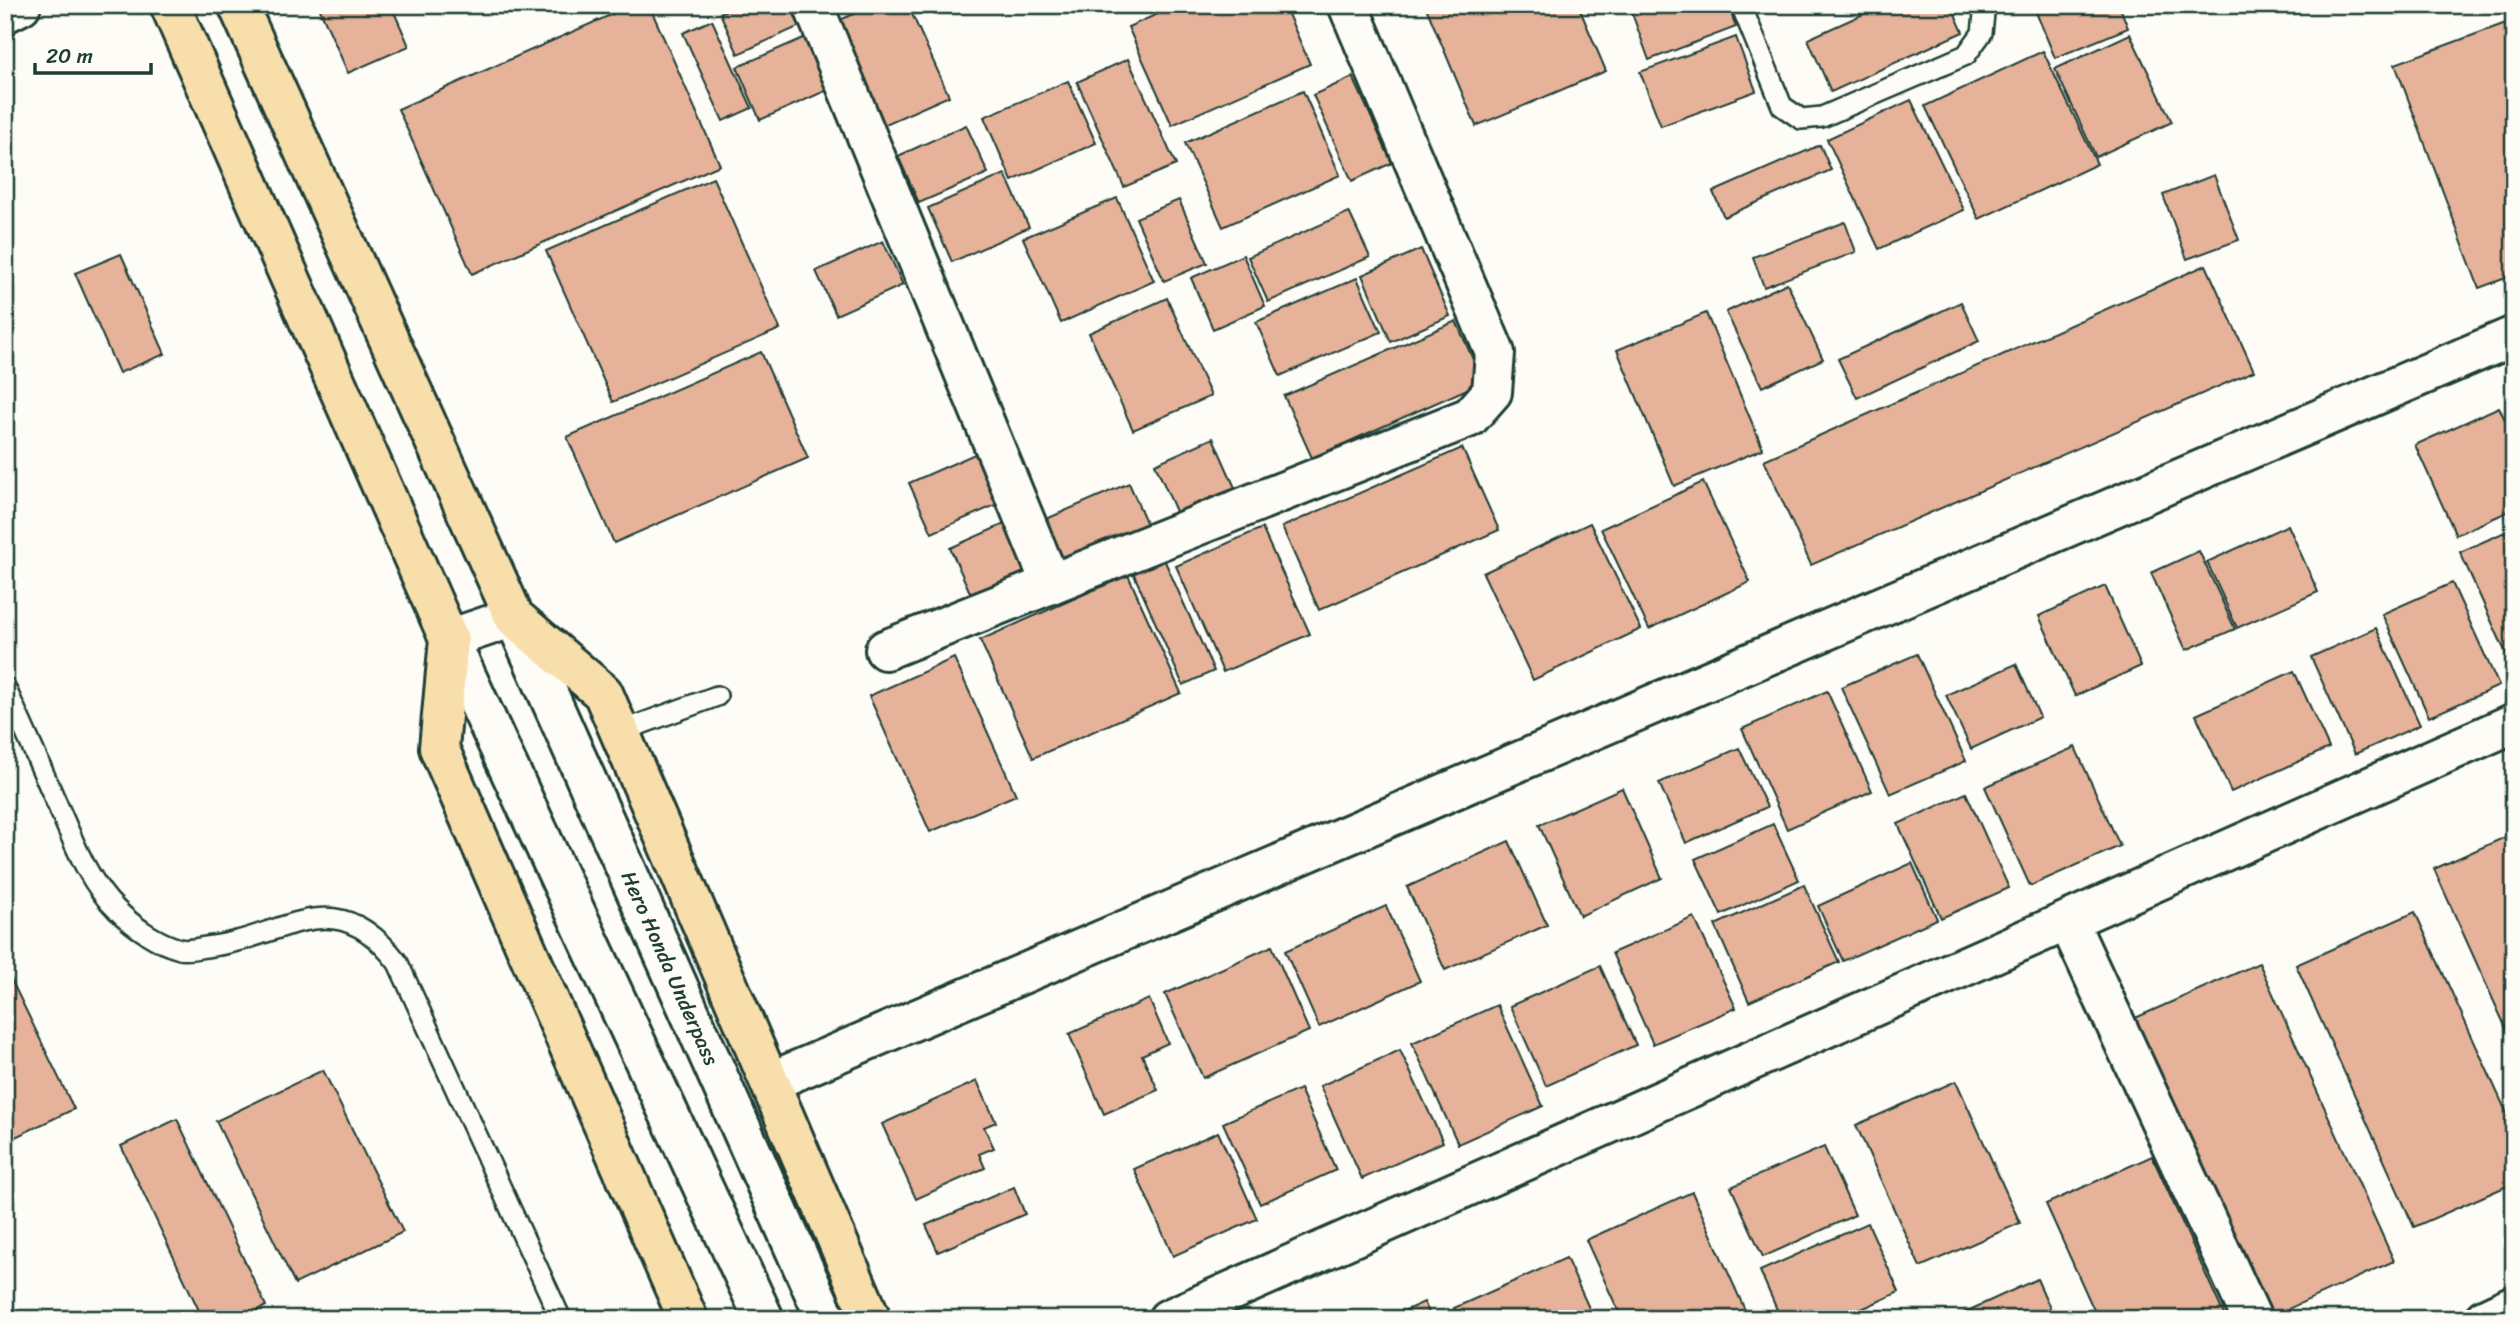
<svg xmlns="http://www.w3.org/2000/svg" width="2519" height="1324" viewBox="0 0 2519 1324" font-family="Sriracha,sans-serif">
<style>
.building{fill:#e6b299;stroke:#1f3d34;stroke-width:2}
.lines{fill:none;stroke-linecap:round;stroke-linejoin:round}
.lane-casing{stroke:#1f3d34;stroke-width:24}
.street-casing{stroke:#1f3d34;stroke-width:44}
.secondary-casing{stroke:#1f3d34;stroke-width:44}
.highway-casing{stroke:#1f3d34;stroke-width:44}
.lane{stroke:#fdfcf7;stroke-width:19}
.street{stroke:#fdfcf7;stroke-width:38}
.secondary{stroke:#fdfcf7;stroke-width:38}
.highway{stroke:#f8deab;stroke-width:38}
.labels{text-anchor:middle;dominant-baseline:central;stroke-width:7;stroke-linejoin:round;paint-order:stroke}
.street-label{font-size:21px;fill:#1f3d34;stroke:#fdfcf7}
</style>
<rect width="100%" height="100%" fill="#fdfcf7"/>
<filter id="ink" filterUnits="userSpaceOnUse"><feTurbulence type="fractalNoise" baseFrequency=".0143" numOctaves="2"/><feDisplacementMap in="SourceGraphic" scale="14" xChannelSelector="R" yChannelSelector="G"/><feConvolveMatrix kernelMatrix="1 2 1 2 8 2 1 2 1" color-interpolation-filters="sRGB"/></filter>
<g filter="url(#ink)">
<g class="building">
<polygon points="318,5 391,5 409,46 348,73"/>
<polygon points="633,5 649,5 720,165 472,274 398,109"/>
<polygon points="737,5 804,5 811,21 738,54 720,13"/>
<polygon points="874,5 908,5 949,96 879,127 833,23"/>
<polygon points="1178,5 1284,5 1310,64 1172,125 1128,27"/>
<polygon points="1425,5 1578,5 1606,71 1476,126"/>
<polygon points="1629,5 1728,5 1736,27 1649,60"/>
<polygon points="1883,5 1951,5 1963,32 1831,92 1808,39"/>
<polygon points="2033,5 2119,5 2128,28 2055,58"/>
<polygon points="2171,5 2200,5 2174,15"/>
<polygon points="712,20 752,108 723,121 683,33"/>
<polygon points="2514,20 2514,275 2479,288 2395,64"/>
<polygon points="2130,34 2172,122 2096,157 2055,69"/>
<polygon points="808,36 832,88 760,120 737,67"/>
<polygon points="1736,37 1756,91 1661,126 1640,72"/>
<polygon points="2043,51 2097,164 1979,219 1925,106"/>
<polygon points="1128,59 1176,165 1124,187 1077,82"/>
<polygon points="1353,77 1392,163 1352,181 1313,95"/>
<polygon points="1068,81 1096,143 1012,181 984,117"/>
<polygon points="1303,91 1340,175 1223,227 1185,143"/>
<polygon points="1911,100 1964,210 1879,249 1827,139"/>
<polygon points="966,125 988,173 919,203 898,156"/>
<polygon points="1820,145 1831,170 1724,217 1713,192"/>
<polygon points="1005,174 1029,227 952,262 928,208"/>
<polygon points="2214,175 2239,240 2187,259 2163,195"/>
<polygon points="713,178 780,329 613,402 546,251"/>
<polygon points="1117,198 1154,281 1061,323 1023,238"/>
<polygon points="1179,200 1207,263 1164,281 1136,218"/>
<polygon points="1349,212 1370,257 1268,302 1248,257"/>
<polygon points="1845,222 1856,252 1764,287 1753,257"/>
<polygon points="883,241 903,285 836,315 816,271"/>
<polygon points="1421,249 1450,316 1391,342 1362,275"/>
<polygon points="121,254 165,354 119,373 75,273"/>
<polygon points="1243,255 1265,306 1213,329 1191,278"/>
<polygon points="2206,265 2254,371 1811,565 1764,460"/>
<polygon points="1357,278 1381,332 1280,376 1256,322"/>
<polygon points="1787,283 1823,359 1762,387 1726,312"/>
<polygon points="1167,298 1211,396 1133,430 1089,333"/>
<polygon points="1961,302 1979,341 1857,398 1838,359"/>
<polygon points="1706,313 1763,449 1674,486 1617,350"/>
<polygon points="1456,321 1483,382 1312,458 1284,396"/>
<polygon points="761,352 808,458 614,543 567,437"/>
<polygon points="2499,407 2514,439 2514,509 2456,535 2415,445"/>
<polygon points="1213,438 1240,499 1182,525 1155,464"/>
<polygon points="1462,448 1499,530 1319,610 1282,527"/>
<polygon points="977,453 1000,503 932,533 909,483"/>
<polygon points="1703,482 1750,582 1649,629 1601,529"/>
<polygon points="1129,483 1149,529 1064,566 1044,520"/>
<polygon points="1018,518 1044,575 976,606 950,548"/>
<polygon points="1590,523 1641,629 1533,680 1483,573"/>
<polygon points="2288,525 2318,592 2237,628 2207,562"/>
<polygon points="1262,528 1310,634 1223,672 1176,566"/>
<polygon points="2514,528 2514,671 2460,552"/>
<polygon points="2199,551 2235,629 2186,650 2151,573"/>
<polygon points="1163,557 1214,671 1183,685 1132,570"/>
<polygon points="1128,575 1181,693 1033,758 980,640"/>
<polygon points="2452,583 2499,686 2429,717 2382,614"/>
<polygon points="2105,586 2141,666 2075,696 2039,616"/>
<polygon points="2376,628 2420,725 2355,754 2311,657"/>
<polygon points="1917,654 1966,761 1890,794 1841,687"/>
<polygon points="954,658 1016,795 930,832 869,696"/>
<polygon points="2016,664 2040,717 1971,749 1946,695"/>
<polygon points="2294,671 2329,748 2231,792 2196,715"/>
<polygon points="1827,691 1872,791 1787,829 1742,729"/>
<polygon points="2075,747 2120,846 2030,886 1985,787"/>
<polygon points="1739,748 1767,807 1686,843 1659,783"/>
<polygon points="1622,788 1662,878 1580,916 1539,825"/>
<polygon points="1966,793 2009,888 1941,918 1898,824"/>
<polygon points="1773,824 1799,880 1721,915 1695,859"/>
<polygon points="2514,833 2514,1046 2434,869"/>
<polygon points="1509,841 1547,925 1445,970 1407,887"/>
<polygon points="1912,863 1937,919 1843,961 1818,906"/>
<polygon points="1804,885 1839,962 1749,1002 1715,925"/>
<polygon points="1386,906 1420,981 1319,1027 1285,951"/>
<polygon points="2415,912 2514,1129 2514,1183 2414,1227 2296,965"/>
<polygon points="1694,917 1736,1008 1653,1044 1612,953"/>
<polygon points="1272,946 1309,1031 1203,1078 1165,994"/>
<polygon points="2259,963 2394,1261 2268,1318 2133,1019"/>
<polygon points="1600,966 1636,1045 1546,1086 1510,1006"/>
<polygon points="5,967 74,1109 5,1142"/>
<polygon points="1149,999 1168,1043 1142,1055 1158,1090 1104,1114 1069,1034"/>
<polygon points="1497,1005 1543,1106 1458,1144 1412,1043"/>
<polygon points="1400,1050 1443,1142 1362,1179 1320,1086"/>
<polygon points="323,1070 403,1232 295,1284 216,1121"/>
<polygon points="977,1081 996,1122 984,1127 994,1148 979,1154 985,1168 916,1199 882,1124"/>
<polygon points="1956,1081 2020,1223 1920,1267 1856,1125"/>
<polygon points="1300,1089 1336,1170 1260,1204 1223,1123"/>
<polygon points="177,1119 266,1306 240,1319 203,1319 121,1146"/>
<polygon points="1218,1132 1257,1219 1173,1256 1134,1169"/>
<polygon points="1824,1147 1855,1215 1763,1257 1731,1187"/>
<polygon points="2152,1156 2226,1319 2098,1319 2046,1204"/>
<polygon points="1014,1187 1025,1214 938,1252 926,1225"/>
<polygon points="1692,1192 1749,1319 1622,1319 1586,1240"/>
<polygon points="1868,1223 1899,1292 1840,1319 1781,1319 1760,1271"/>
<polygon points="1566,1258 1594,1319 1459,1319 1454,1308"/>
<polygon points="2037,1279 2055,1319 1950,1319"/>
<polygon points="1424,1302 1432,1319 1386,1319"/>
</g>
<g class="lines">
<g class="lane-casing">
<g id="lane">
<polyline points="1741,5 1782,106 1801,119 1822,117 1966,55 1982,33 1985,5"/>
<path d="M5 687C23 726 40 765 57 804 73 840 88 882 117 910 133 926 157 943 180 949 187 951 198 948 206 947 284 939 334 878 398 963L561 1319"/>
<polyline points="619,732 717,696"/>
</g>
</g>
<g class="street-casing">
<g id="street">
<polyline points="813,5 1051,584"/>
<polyline points="885,650 1470,417 1492,392 1495,353 1348,5"/>
<polyline points="2068,921 2252,1319"/>
<polyline points="770,1082 2514,336"/>
<polyline points="2484,1319 2514,1305"/>
</g>
</g>
<g class="secondary-casing">
<g id="secondary">
<polyline points="5,13 21,5"/>
<polyline points="764,1319 449,639 514,617 826,1319"/>
<polyline points="1168,1319 2514,723"/>
</g>
</g>
<g class="highway-casing">
<g id="highway">
<polyline points="170,5 449,639 439,748 688,1319"/>
<polyline points="238,5 514,617 603,693 871,1319"/>
</g>
</g>
<use href="#lane" class="lane"/>
<use href="#street" class="street"/>
<use href="#secondary" class="secondary"/>
<use href="#highway" class="highway"/>
</g>
</g>
<g class="labels">
<g class="street-label">
<text transform="translate(670 968) rotate(66)">Hero Honda Underpass</text>
</g>
</g>
<rect width="2519" height="1324" fill="none" stroke="#fdfcf7" stroke-width="28"/>
<rect x="14" y="14" width="2491" height="1296" fill="none" stroke="#1f3d34" stroke-width="2.5" filter="url(#ink)"/>
<path d="M35 63v10h116v-10" fill="none" stroke="#1f3d34" stroke-width="3.5"/>
<text x="46" y="63" font-size="21" fill="#1f3d34" stroke="#fdfcf7" stroke-width="5" paint-order="stroke">20 m</text>
</svg>
